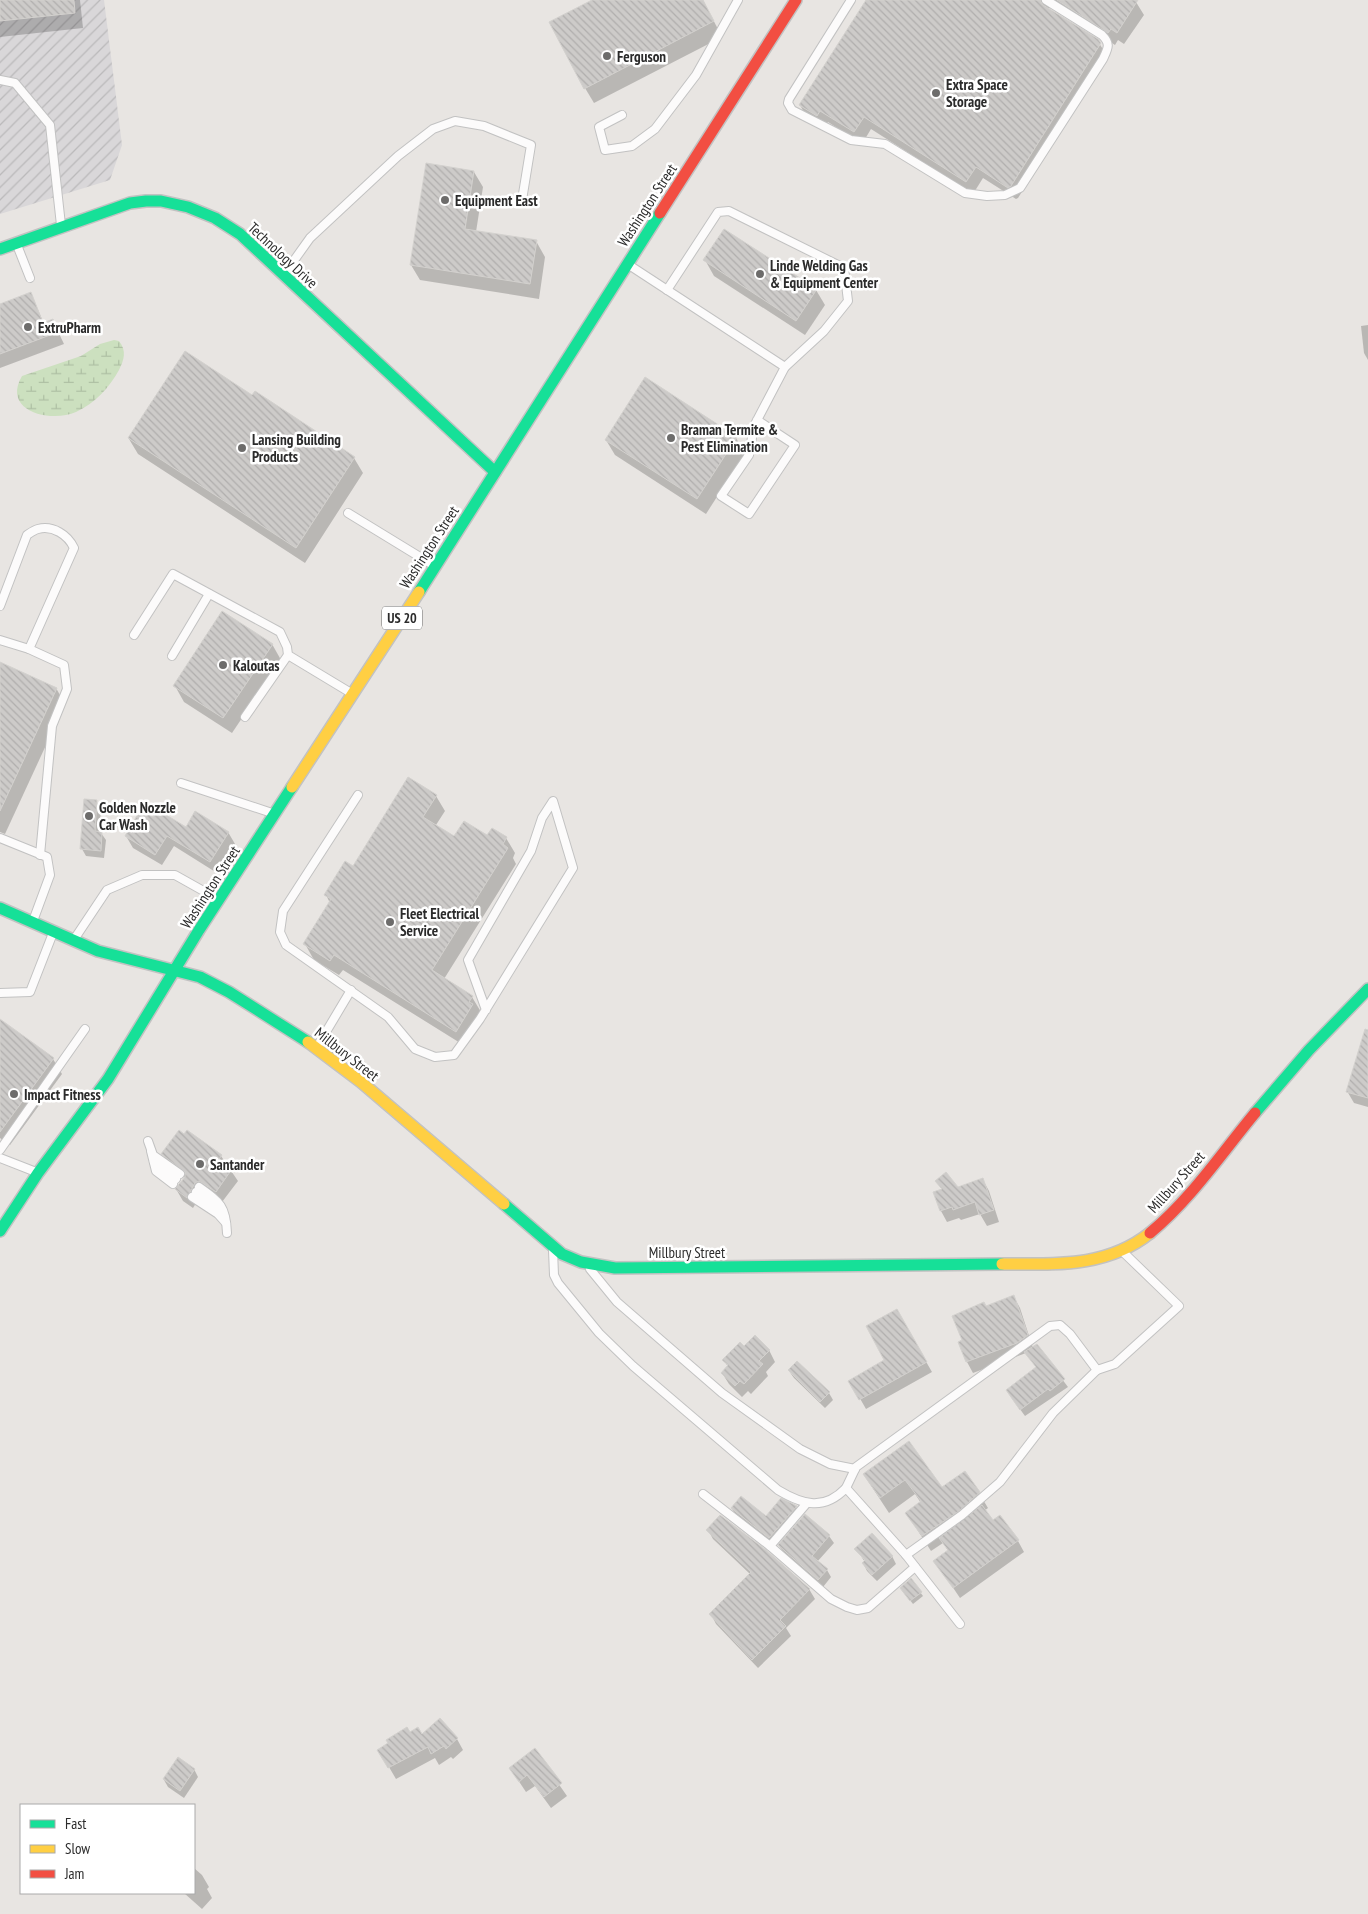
<svg xmlns="http://www.w3.org/2000/svg" width="1368" height="1914" viewBox="0 0 1368 1914" font-family="'PT Sans Narrow',sans-serif">
<style>
.industrial{fill:url(#industrial-furrows)}
.wetland{fill:url(#wetland-marsh)}
.shadow{fill:#0003}
.building{fill:url(#building-back-hatch);stroke:#d3d1ce}
.lines{fill:none;stroke-linecap:round;stroke-linejoin:round}
.lane-casing{stroke:#c2c2c2;stroke-width:10}
.fast-casing{stroke:#c2c2c2;stroke-width:14}
.slow-casing{stroke:#c2c2c2;stroke-width:14}
.jam-casing{stroke:#c2c2c2;stroke-width:14}
.lane{stroke:#fcfbfb;stroke-width:8}
.fast{stroke:#16e098;stroke-width:11}
.slow{stroke:#ffcf43;stroke-width:11}
.jam{stroke:#f24e42;stroke-width:11}
.poi-dot{fill:#6d6c6b;stroke:#fff;stroke-width:2}
.labels{text-anchor:middle;dominant-baseline:central;stroke-width:5;stroke-linejoin:round;paint-order:stroke}
.shield{fill:#fff;stroke:#6b6b6b;stroke-width:1}
.shield-label{font-size:14px;font-weight:bold;fill:#2b2b2b}
.poi-label{font-size:15px;font-weight:bold;fill:#2b2b2b;stroke:#fff;text-anchor:start}
.street-label{font-size:15px;fill:#2b2b2b;stroke:#fff}
</style>
<defs>
<pattern id="industrial-furrows" width="10" height="10" patternUnits="userSpaceOnUse" patternTransform="scale(1.25)"><rect width="10" height="10" fill="#d9d7d9"/><path d="M-1 1l2-2M0 10L10 0M9 11l2-2" fill="none" stroke="#bab9ba"/></pattern>
<pattern id="wetland-marsh" width="20" height="14" patternUnits="userSpaceOnUse" patternTransform="scale(1.25)"><rect width="20" height="14" fill="#cce0bf"/><path d="M1 5h8M5 5V1M11 12h8M15 12V8" fill="none" stroke="#afc0a4"/></pattern>
<pattern id="building-back-hatch" width="6" height="6" patternUnits="userSpaceOnUse" patternTransform="scale(1.25)"><rect width="6" height="6" fill="#cdcbc9"/><path d="M-1 5l2 2M0 0l6 6M5-1l2 2" fill="none" stroke="#b0aead"/></pattern>
</defs>
<rect width="100%" height="100%" fill="#e8e5e2"/>
<polygon class="industrial" points="0,0 104,0 122,145 110,180 0,214"/>
<path class="wetland" d="M114 340 119 341C127 351 124 360 119 370 110 387 94 404 76 412 52 423 1 412 22 376L81 356 100 344Z"/>
<g class="shadow">
<polygon points="0,0 80,0 83,28 0,37"/>
<polygon points="594,0 703,0 722,37 594,103 585,88"/>
<polygon points="867,0 1133,0 1136,2 1144,15 1124,44 1118,40 1115,45 1057,7 1053,6 1048,9 1097,40 1108,57 1018,198 1016,199 983,178 973,194 871,129 862,144 828,122 824,128 807,118 800,105"/>
<polygon points="474,172 483,187 476,232 536,241 545,257 539,299 420,280 411,265"/>
<polygon points="705,260 816,290 825,305 805,335 714,276"/>
<polygon points="31,293 44,324 53,321 64,344 0,368 0,305"/>
<polygon points="1368,325 1368,360 1364,353 1361,326"/>
<polygon points="255,393 354,458 363,473 305,563 138,454 129,439 253,397"/>
<polygon points="736,438 745,453 706,514 615,455 606,440"/>
<polygon points="272,644 281,660 232,733 184,702 175,686"/>
<polygon points="0,663 56,688 65,704 5,834 0,832"/>
<polygon points="436,796 445,811 436,825 455,838 506,838 515,853 513,858 516,864 444,979 472,997 481,1012 481,1020 465,1046 343,970 339,975 314,960 305,944 330,903 326,895 353,868"/>
<polygon points="96,801 101,809 99,833 101,833 106,840 104,858 86,856 82,849"/>
<polygon points="154,819 186,829 228,832 235,844 217,873 174,846 162,865 133,848 126,836"/>
<polygon points="0,1020 53,1059 62,1074 10,1145 0,1138"/>
<polygon points="1368,1045 1368,1107 1354,1103 1347,1091"/>
<polygon points="163,1154 221,1156 238,1181 222,1202 201,1195 193,1208 183,1201 176,1189 186,1178 169,1165"/>
<polygon points="983,1180 989,1191 999,1222 987,1226 980,1214 961,1220 959,1218 947,1222 941,1211 935,1193 942,1190 937,1181 958,1188"/>
<polygon points="1014,1297 1020,1308 1033,1348 1037,1346 1068,1387 1025,1416 1011,1397 1037,1368 1026,1353 973,1373 967,1362 964,1340 986,1308"/>
<polygon points="897,1311 932,1372 866,1409 850,1381 886,1361"/>
<polygon points="744,1348 769,1350 775,1362 766,1372 768,1376 751,1394 748,1391 742,1397 729,1384 722,1373 728,1367 724,1360"/>
<polygon points="789,1371 829,1393 833,1400 825,1408 794,1378"/>
<polygon points="909,1443 942,1489 979,1493 988,1508 984,1511 992,1522 1018,1541 1024,1552 960,1598 935,1561 949,1552 943,1543 931,1551 907,1514 921,1503 915,1494 889,1513 864,1475"/>
<polygon points="796,1507 800,1514 773,1544 736,1515 732,1509 766,1518"/>
<polygon points="805,1515 829,1536 834,1543 817,1562 827,1570 831,1577 823,1587 784,1553 779,1546"/>
<polygon points="708,1530 809,1589 815,1599 786,1628 791,1636 758,1668 716,1624 711,1614 750,1574 713,1539"/>
<polygon points="856,1549 892,1556 896,1564 877,1581 867,1571 863,1563 865,1562"/>
<polygon points="911,1580 923,1596 913,1604 903,1591"/>
<polygon points="409,1733 457,1739 463,1750 453,1759 451,1757 439,1765 435,1758 396,1779 379,1750"/>
<polygon points="535,1750 567,1796 551,1808 535,1786 526,1792 510,1768"/>
<polygon points="194,1769 198,1777 184,1798 168,1787 164,1780"/>
<polygon points="194,1868 202,1875 209,1887 207,1889 212,1898 202,1909 184,1893 194,1893"/>
</g>
<g class="building">
<polygon points="0,0 74,0 75,13 0,21"/>
<polygon points="592,0 703,0 714,21 584,89 549,22"/>
<polygon points="866,0 1040,0 1043,5 1098,39 1101,43 1011,186 1008,188 976,167 966,182 864,117 854,132 820,111 817,116 799,105"/>
<polygon points="1057,0 1138,0 1117,33 1111,29 1108,33"/>
<polygon points="426,163 474,171 465,229 537,240 530,284 410,265"/>
<polygon points="724,229 817,289 796,321 703,260"/>
<polygon points="31,292 43,323 53,319 58,332 0,354 0,304"/>
<polygon points="185,351 252,395 255,391 355,457 296,548 128,438"/>
<polygon points="645,377 737,437 697,499 605,440"/>
<polygon points="222,611 273,644 223,718 173,686"/>
<polygon points="0,662 57,688 0,811"/>
<polygon points="408,777 437,795 423,817 454,836 464,821 487,835 492,828 507,837 503,844 508,848 432,970 473,996 469,1002 473,1004 456,1032 334,955 330,961 303,944 331,899 324,895 345,861 353,866"/>
<polygon points="84,799 97,800 95,831 102,832 101,851 80,849"/>
<polygon points="141,809 153,817 158,810 186,827 195,811 229,832 210,862 167,836 155,855 125,836"/>
<polygon points="0,1019 54,1058 0,1132"/>
<polygon points="1365,1029 1368,1030 1368,1098 1346,1092"/>
<polygon points="179,1130 184,1134 187,1130 222,1155 219,1159 232,1169 216,1192 199,1181 195,1183 187,1198 175,1189 185,1177 185,1172 161,1154"/>
<polygon points="946,1172 958,1187 983,1178 994,1210 979,1215 975,1202 953,1210 952,1207 940,1211 933,1192 942,1189 935,1181"/>
<polygon points="1014,1295 1028,1335 1017,1343 966,1362 958,1342 962,1340 952,1316 984,1302 986,1306"/>
<polygon points="897,1309 927,1362 859,1400 848,1381 884,1360 866,1326"/>
<polygon points="755,1335 770,1350 759,1361 763,1364 744,1384 740,1381 735,1386 721,1373 728,1365 722,1360 740,1342 744,1346"/>
<polygon points="1037,1344 1065,1379 1050,1391 1048,1389 1020,1410 1006,1390 1036,1367 1024,1352"/>
<polygon points="797,1361 830,1392 820,1402 788,1370"/>
<polygon points="909,1441 942,1487 965,1471 980,1492 959,1511 922,1536 905,1513 921,1501 905,1480 880,1498 863,1474"/>
<polygon points="741,1496 766,1516 781,1498 797,1506 769,1538 731,1508"/>
<polygon points="982,1505 993,1520 1000,1515 1019,1540 953,1588 933,1561 948,1550 939,1538"/>
<polygon points="805,1514 830,1535 812,1556 828,1569 818,1580 778,1545"/>
<polygon points="720,1515 766,1550 810,1589 780,1620 786,1626 752,1660 709,1614 751,1572 706,1530"/>
<polygon points="872,1533 893,1556 872,1575 862,1563 865,1560 854,1549"/>
<polygon points="911,1578 922,1592 910,1601 900,1588"/>
<polygon points="440,1718 458,1738 446,1749 444,1746 431,1754 428,1747 388,1768 377,1750 388,1743 386,1740 407,1727 410,1732 418,1727 422,1734"/>
<polygon points="535,1748 562,1783 544,1797 527,1775 519,1782 509,1768"/>
<polygon points="178,1757 195,1769 180,1791 163,1779"/>
</g>
<g class="lines">
<g class="lane-casing">
<g id="lane">
<path d="M851 0 789 99 788 103 792 110 851 140 885 144 965 193 987 196 1005 195 1020 188 1103 59C1108 48 1111 44 1102 35L1046 0"/>
<polyline points="0,80 15,83 50,125 61,225"/>
<polyline points="622,115 599,127 605,150 632,146 655,129 696,75 738,0"/>
<polyline points="17,245 30,278"/>
<polyline points="629,265 785,367 754,426 749,455 721,496 749,514 795,445 757,420"/>
<polyline points="285,273 310,238 398,156 433,129 455,121 484,126 531,145 522,200"/>
<polyline points="667,290 718,212 729,211 844,268 848,301 824,331 785,367"/>
<polyline points="348,513 433,565"/>
<path d="M0 606 27 535C30 533 34 530 38 529 53 525 68 535 74 548L29 649 64 665 67 689 52 726 40 855"/>
<polyline points="134,635 173,574 280,632 287,647 288,655 351,693"/>
<polyline points="0,640 29,649"/>
<polyline points="172,656 209,594"/>
<polyline points="245,717 288,655"/>
<polyline points="181,783 272,813"/>
<polyline points="358,795 283,911 280,932 286,945 388,1017 415,1049 435,1057 454,1055 480,1019 573,868 553,801 542,818 531,851 468,960 486,1010"/>
<polyline points="0,838 47,857 50,875 33,921"/>
<polyline points="75,938 107,890 142,875 175,875 216,898"/>
<polyline points="0,993 30,992 53,933"/>
<polyline points="317,1047 351,990"/>
<polyline points="148,1141 153,1155 180,1174"/>
<polyline points="0,1150 85,1029"/>
<polyline points="151,1151 156,1171 173,1184"/>
<polyline points="0,1158 36,1172"/>
<polyline points="154,1162 156,1165 176,1179"/>
<path d="M199 1187C220 1202 226 1206 227 1233"/>
<polyline points="196,1192 220,1210"/>
<polyline points="192,1197 218,1214 226,1223"/>
<path d="M553 1250 554 1275 558 1283 599 1333 633 1366 778 1490C803 1505 824 1511 846 1488L906 1555 960 1624"/>
<polyline points="590,1269 617,1302 722,1393 800,1449 830,1464 855,1469"/>
<polyline points="846,1488 856,1467 1050,1326 1060,1325 1070,1334 1097,1370"/>
<polyline points="703,1494 770,1546 831,1599 847,1607 857,1610 868,1608 915,1567"/>
<polyline points="770,1546 807,1503"/>
<polyline points="906,1555 962,1515 1000,1482 1053,1413 1097,1370 1115,1364 1179,1306 1123,1252"/>
</g>
</g>
<g class="fast-casing">
<g id="fast">
<polyline points="0,249 130,203 146,201 161,201 188,207 215,218 240,234 495,472"/>
<polyline points="419,592 660,213"/>
<polyline points="0,908 98,951 200,977 229,992 308,1042"/>
<polyline points="1255,1113 1309,1050 1368,989"/>
<polyline points="504,1204 562,1254 581,1262 615,1268 1002,1264"/>
<polyline points="0,1231 38,1173 108,1079 199,930 292,787"/>
</g>
</g>
<g class="slow-casing">
<g id="slow">
<polyline points="292,787 419,592"/>
<polyline points="308,1042 361,1082 504,1204"/>
<path d="M1002 1264C1055 1264 1106 1268 1150 1233"/>
</g>
</g>
<g class="jam-casing">
<g id="jam">
<polyline points="660,213 796,0"/>
<path d="M1150 1233C1191 1199 1221 1154 1255 1113"/>
</g>
</g>
<use href="#lane" class="lane"/>
<use href="#fast" class="fast"/>
<use href="#slow" class="slow"/>
<use href="#jam" class="jam"/>
</g>
<g class="poi-dot">
<circle cx="607" cy="56" r="5"/>
<circle cx="936" cy="93" r="5"/>
<circle cx="445" cy="200" r="5"/>
<circle cx="760" cy="274" r="5"/>
<circle cx="28" cy="327" r="5"/>
<circle cx="671" cy="438" r="5"/>
<circle cx="242" cy="448" r="5"/>
<circle cx="223" cy="665" r="5"/>
<circle cx="89" cy="816" r="5"/>
<circle cx="390" cy="922" r="5"/>
<circle cx="14" cy="1094" r="5"/>
<circle cx="200" cy="1164" r="5"/>
</g>
<g class="labels">
<rect class="shield" x="382" y="606.5" width="40" height="23" rx="4"/>
<g class="shield-label">
<text x="402" y="618">US 20</text>
</g>
<g class="poi-label">
<text x="617" y="56">Ferguson</text>
<text x="946" y="84">Extra Space<tspan x="946" dy="17">Storage</tspan></text>
<text x="455" y="200">Equipment East</text>
<text x="770" y="265">Linde Welding Gas<tspan x="770" dy="17">&amp; Equipment Center</tspan></text>
<text x="38" y="327">ExtruPharm</text>
<text x="681" y="429">Braman Termite &amp;<tspan x="681" dy="17">Pest Elimination</tspan></text>
<text x="252" y="439">Lansing Building<tspan x="252" dy="17">Products</tspan></text>
<text x="233" y="665">Kaloutas</text>
<text x="99" y="807">Golden Nozzle<tspan x="99" dy="17">Car Wash</tspan></text>
<text x="400" y="913">Fleet Electrical<tspan x="400" dy="17">Service</tspan></text>
<text x="24" y="1094">Impact Fitness</text>
<text x="210" y="1164">Santander</text>
</g>
<g class="street-label">
<text transform="translate(647 205) rotate(-57)">Washington Street</text>
<text transform="translate(283 255) rotate(43)">Technology Drive</text>
<text transform="translate(429 547) rotate(-57)">Washington Street</text>
<text transform="translate(210 887) rotate(-57)">Washington Street</text>
<text transform="translate(347 1054) rotate(38)">Millbury Street</text>
<text transform="translate(1176 1182) rotate(-48)">Millbury Street</text>
<text x="687" y="1252">Millbury Street</text>
</g>
</g>
<rect x="20" y="1804" width="175" height="90" fill="#ffffff" stroke="#aaaaaa"/>
<rect x="30" y="1820" width="25" height="8" fill="#16e098" stroke="#aaaaaa"/>
<text x="65" y="1829" font-size="15" fill="#2b2b2b">Fast</text>
<rect x="30" y="1845" width="25" height="8" fill="#ffcf43" stroke="#aaaaaa"/>
<text x="65" y="1854" font-size="15" fill="#2b2b2b">Slow</text>
<rect x="30" y="1870" width="25" height="8" fill="#f24e42" stroke="#aaaaaa"/>
<text x="65" y="1879" font-size="15" fill="#2b2b2b">Jam</text>
</svg>
